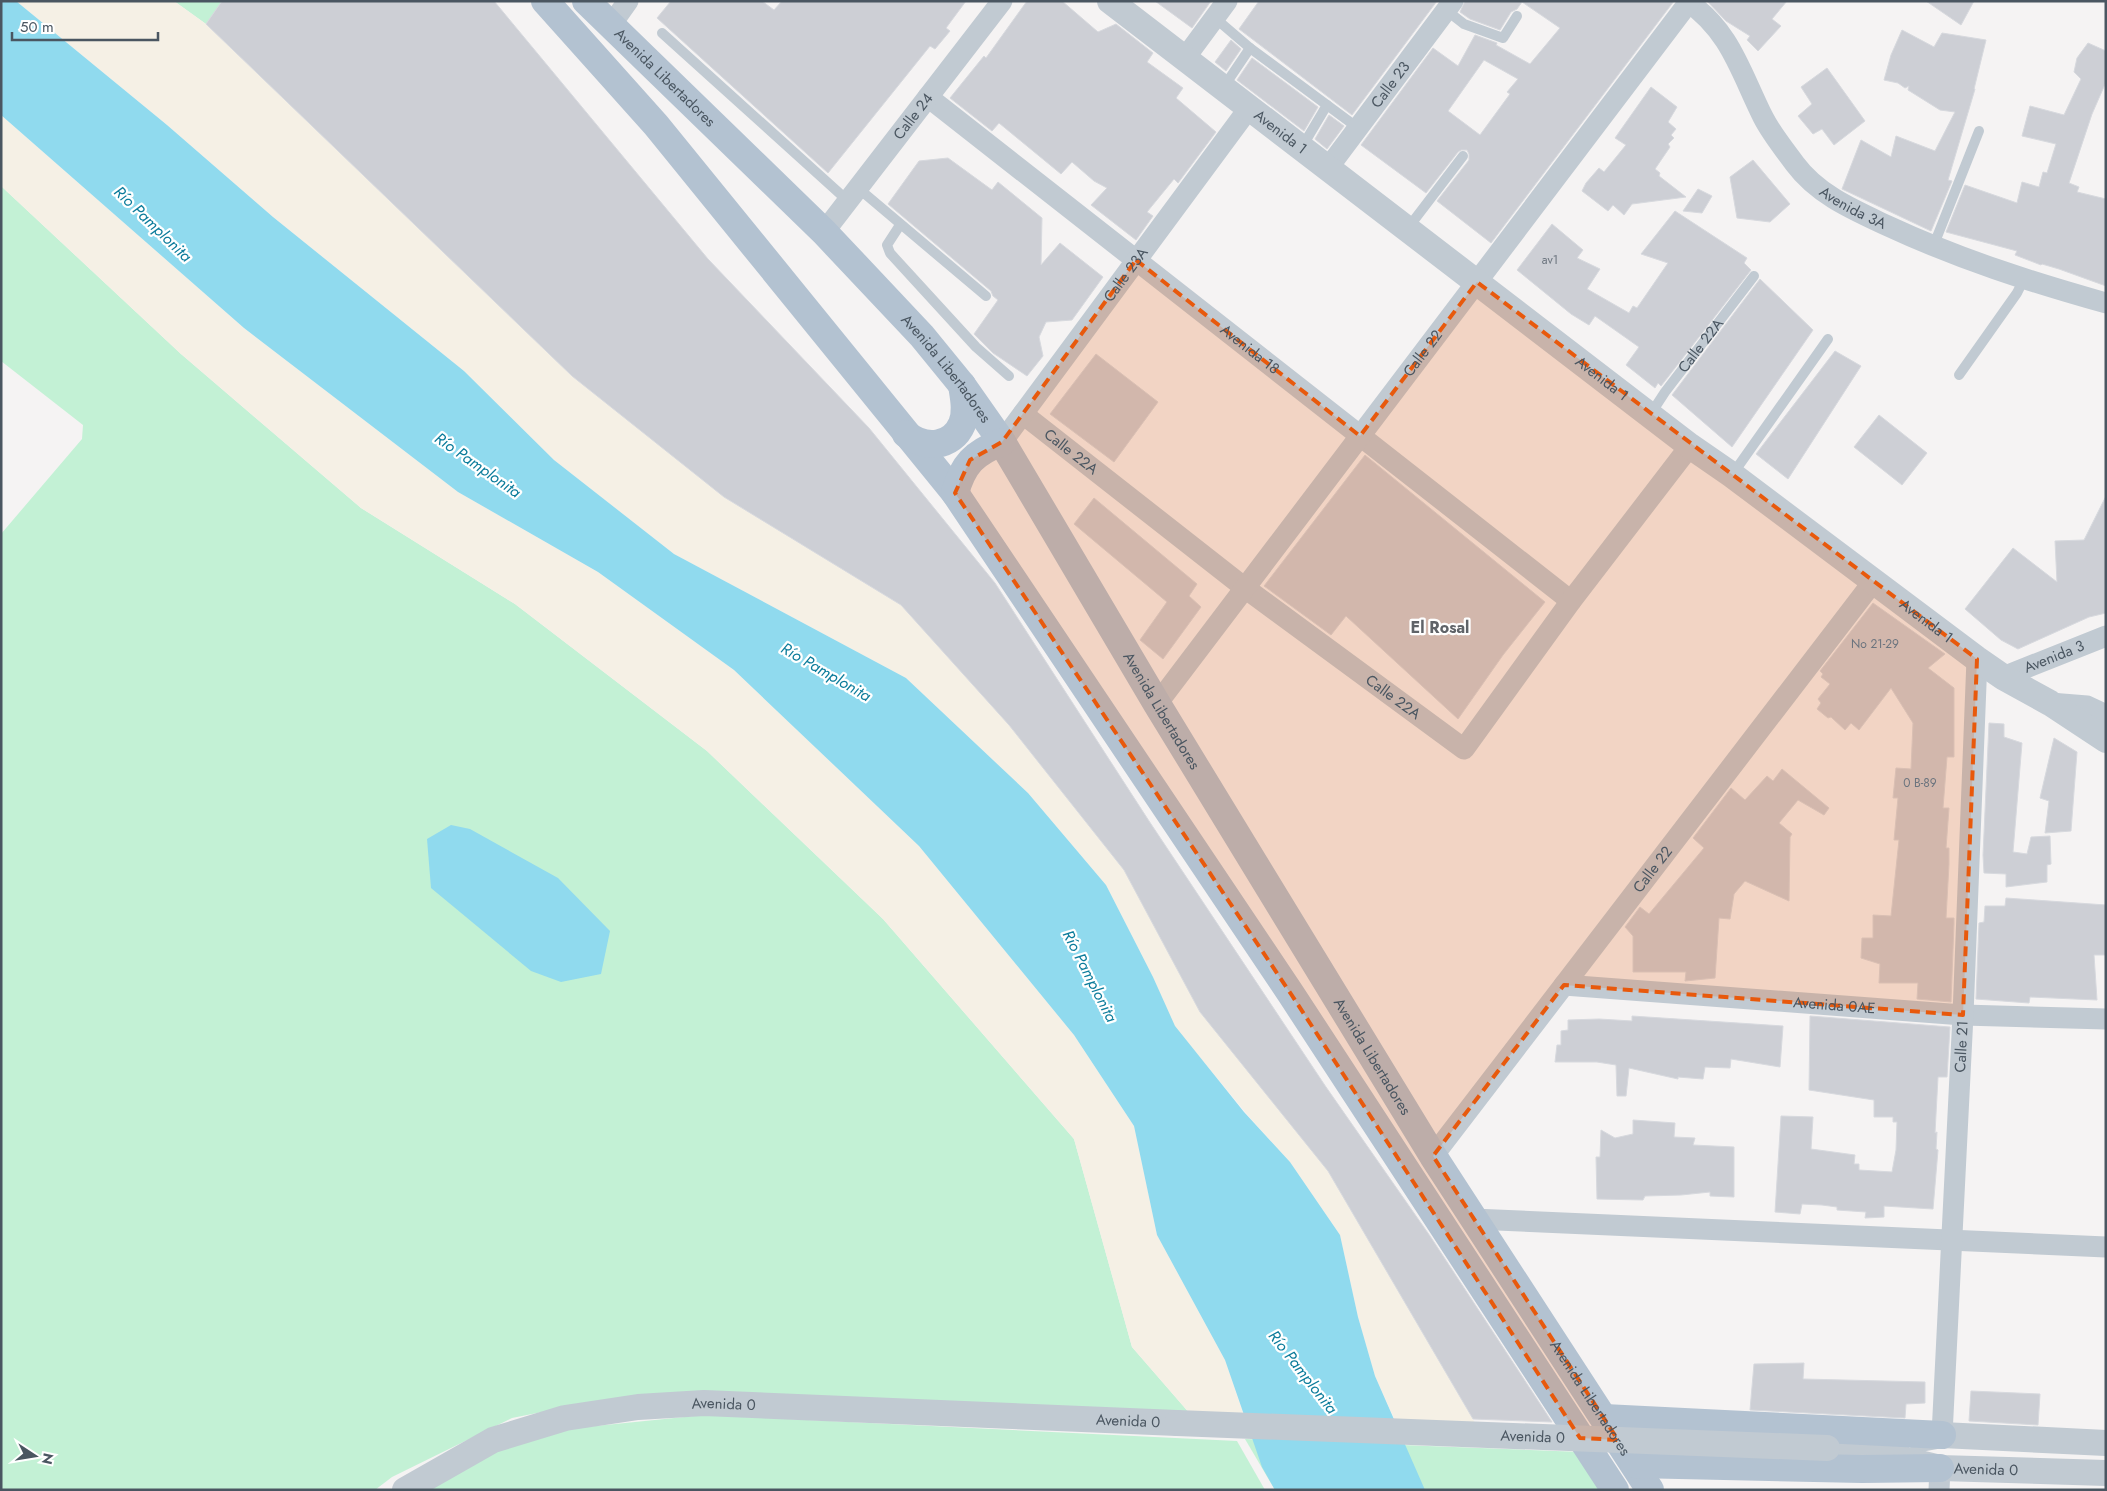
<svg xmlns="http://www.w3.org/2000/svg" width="2107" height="1491" viewBox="0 0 2107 1491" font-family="Jost,sans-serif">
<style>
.green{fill:#c3f1d5}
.sand{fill:#f5f0e5}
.water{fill:#90daee}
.building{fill:#cdcfd5;stroke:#d7d9de;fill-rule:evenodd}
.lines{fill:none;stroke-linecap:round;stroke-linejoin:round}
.service{stroke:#c1cad2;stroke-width:10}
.minor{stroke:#c1cad2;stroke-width:21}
.tertiary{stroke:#c1cad2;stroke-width:26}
.primary{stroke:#b3c2d1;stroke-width:28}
.tertiary-bridge{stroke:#c1cad2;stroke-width:26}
.marked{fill:#e8590c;fill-opacity:0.2;stroke:#e8590c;stroke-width:4;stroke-dasharray:10 6;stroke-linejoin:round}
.labels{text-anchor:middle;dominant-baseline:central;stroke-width:4.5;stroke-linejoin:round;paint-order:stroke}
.number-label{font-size:12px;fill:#6b747e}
.street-label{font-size:15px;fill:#4a5661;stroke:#fff}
.water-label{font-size:16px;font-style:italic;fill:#0c7c9b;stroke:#fff}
.neighbourhood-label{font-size:16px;font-weight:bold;fill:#5f6368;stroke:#fff}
</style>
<rect width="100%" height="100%" fill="#f5f3f3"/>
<g class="green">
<polygon points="174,1 222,1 206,24"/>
<polygon points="1,186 181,354 361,508 515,604 707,751 883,919 1074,1139 1132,1347 1191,1415 602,1400 512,1418 392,1477 375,1490 1,1490 1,534 82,439 83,425 1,361"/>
<polygon points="704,1415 1237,1441 1265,1490 429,1490 498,1449 566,1429"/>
<polygon points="1245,1439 1581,1452 1606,1490 1275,1490"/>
</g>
<g class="sand">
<polygon points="16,1 174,1 206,24 572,376 724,497 901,605 1009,725 1124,870 1328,1171 1478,1428 1398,1427 1375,1376 1358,1317 1340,1235 1290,1162 1251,1119 1174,1026 1153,977 1106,885 1028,793 906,678 674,554 554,460 464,371 273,217 167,125"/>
<polygon points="1,115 244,328 458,492 598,572 734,670 919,846 1074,1035 1134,1126 1157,1235 1225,1360 1244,1416 1191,1415 1132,1347 1074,1139 883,919 707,751 515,604 361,508 181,354 1,186"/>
</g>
<g class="water">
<polygon points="1,1 16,1 167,125 273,217 464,371 554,460 674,554 906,678 1028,793 1106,885 1153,977 1175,1026 1244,1112 1290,1162 1340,1235 1358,1317 1375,1376 1425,1490 1275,1490 1262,1467 1225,1360 1157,1235 1134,1126 1074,1035 919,846 734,670 598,572 458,492 244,328 1,115"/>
<polygon points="451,825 470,829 558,878 610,931 601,974 561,982 531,971 431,888 427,839"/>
</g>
<g class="building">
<polygon points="222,1 494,1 708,259 869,428 995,583 1149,821 1326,1087 1430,1236 1552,1422 1473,1419 1328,1171 1200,1012 1124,870 1009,725 901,605 724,497 572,376 206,24"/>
<polygon points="671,1 762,1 774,10 782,1 966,1 946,28 950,31 935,49 930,46 828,173 657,18"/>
<polygon points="1027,1 1062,1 1098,32 1116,24 1153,53 1147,62 1183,88 1176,98 1216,132 1178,183 1174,179 1147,212 1153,216 1136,240 1091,205 1107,188 1094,181 1072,162 1061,174 999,123 992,131 950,98 984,56 986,58"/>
<polygon points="1155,1 1211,1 1192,28"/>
<polygon points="1259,1 1437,1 1352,115 1239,29"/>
<path d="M1465 1H1674L1491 243 1437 201 1469 160V154L1467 150H1461L1458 152 1426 193 1361 145 1433 48 1458 66 1475 35 1497 43 1496 45 1530 64 1560 28 1522 2 1517 9 1511 12 1500 30 1470 19 1460 12ZM1484 60 1518 79 1507 92 1510 94 1480 135 1448 111Z"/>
<polygon points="1707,1 1787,1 1772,19 1781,26 1758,51 1747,40 1750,36 1726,21"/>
<polygon points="1926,1 1974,1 1961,25"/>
<polygon points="1902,30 1934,47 1942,33 1986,40 1974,89 1975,89 1948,180 1952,181 1931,231 1842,189 1861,140 1891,157 1896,136 1935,151 1955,112 1940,110 1908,90 1909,86 1905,88 1898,83 1884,80 1891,55"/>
<polygon points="1231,40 1241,49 1226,71 1215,62"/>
<polygon points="2088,43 2106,51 2106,82 2092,114 2069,183 2079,187 2077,192 2106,199 2106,286 2059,269 2042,264 2041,265 2015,255 2017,251 1946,232 1965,185 2017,203 2022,182 2039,187 2043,172 2047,173 2056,144 2022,136 2030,106 2064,115 2081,79 2074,72 2077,58"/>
<polygon points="1252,58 1318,107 1304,131 1237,80"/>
<polygon points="1827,68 1865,121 1834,145 1822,129 1813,134 1798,116 1812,104 1801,87"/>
<polygon points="1651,87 1677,107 1668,122 1676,129 1671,135 1674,138 1668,144 1670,147 1655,169 1660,173 1659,176 1686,197 1632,204 1624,215 1613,205 1608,211 1582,191 1586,183 1599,168 1604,172 1626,145 1615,138"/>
<polygon points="1329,115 1344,126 1327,149 1315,139"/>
<polygon points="948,158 992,190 998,182 1042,218 1041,265 1060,243 1103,277 1072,320 1046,322 1039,337 1043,356 1027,376 993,353 974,334 998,300 993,296 991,291 888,204 919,161"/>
<polygon points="1753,160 1790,204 1770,222 1737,218 1730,177"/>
<polygon points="1698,189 1712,196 1702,213 1683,211"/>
<polygon points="1675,211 1747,258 1744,263 1751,270 1661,386 1658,383 1655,388 1626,365 1639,347 1595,316 1589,325 1571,314 1517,270 1552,224 1583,250 1577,258 1600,269 1587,289 1629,313 1633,306 1637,308 1668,263 1641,254"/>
<polygon points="1760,279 1813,330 1732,447 1672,395"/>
<polygon points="1835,351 1861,366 1788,479 1756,454"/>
<polygon points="1096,354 1158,402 1114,462 1050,414"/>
<polygon points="1879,415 1927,453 1902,485 1854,447"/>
<polygon points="1365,455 1545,602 1503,655 1458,719 1346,616 1331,635 1264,586"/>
<polygon points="2106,496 2106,613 2089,617 2018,649 2001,640 1965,609 2013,548 2057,582 2055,541 2084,540"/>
<polygon points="1094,498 1197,584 1189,596 1201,607 1163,659 1140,640 1167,602 1074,524"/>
<polygon points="1873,603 1945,654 1928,668 1954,688 1954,757 1947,757 1943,808 1949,808 1946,848 1949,848 1949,864 1946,918 1954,918 1954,923 1951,1002 1917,999 1918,983 1879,983 1880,964 1861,958 1862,938 1873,938 1873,915 1891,916 1899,840 1894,840 1898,798 1893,798 1896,768 1911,769 1913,723 1891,688 1859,730 1851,723 1845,730 1831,717 1828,718 1817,709 1821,703 1818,699 1830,684 1821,677 1823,674 1820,671"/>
<polygon points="1989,723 2004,724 2004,737 2022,743 2013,852 2027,854 2031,837 2050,836 2051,864 2047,865 2047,882 2006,887 2006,874 1984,873 1983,855"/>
<polygon points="2054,738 2077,752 2071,831 2045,833 2049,801 2040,798"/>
<polygon points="1782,769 1829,808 1824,815 1798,800 1779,823 1792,834 1790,837 1789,901 1745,881 1734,894 1730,919 1719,918 1715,978 1685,981 1686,972 1633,972 1633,936 1625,927 1640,907 1649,914 1704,848 1693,838 1731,788 1745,800 1767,776 1773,781"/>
<polygon points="2006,898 2106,905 2106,955 2094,955 2097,1000 2030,997 2029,1003 1976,999 1979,923 1984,922 1985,906 2005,906"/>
<polygon points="1632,1016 1783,1026 1780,1067 1731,1059 1730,1068 1705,1067 1703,1079 1678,1077 1678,1079 1629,1068 1626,1096 1617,1096 1616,1065 1597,1062 1555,1062 1557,1045 1561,1045 1561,1031 1568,1030 1568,1020 1599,1019 1632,1021"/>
<polygon points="1810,1016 1950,1027 1947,1077 1938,1077 1935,1133 1937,1132 1936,1149 1938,1150 1933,1209 1884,1206 1884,1217 1865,1218 1866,1212 1837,1210 1837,1207 1822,1205 1802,1204 1800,1214 1775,1212 1781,1116 1813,1117 1811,1149 1855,1155 1854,1164 1859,1164 1859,1170 1892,1172 1896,1150 1897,1122 1893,1122 1893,1117 1874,1117 1874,1100 1809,1090"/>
<polygon points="1633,1120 1675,1123 1674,1137 1695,1138 1693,1145 1734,1147 1734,1197 1710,1196 1710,1192 1681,1195 1645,1196 1643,1200 1597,1199 1596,1157 1600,1157 1601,1130 1615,1138 1633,1134"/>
<polygon points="1804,1363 1803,1379 1925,1382 1925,1403 1906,1404 1905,1418 1750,1410 1754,1364"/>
<polygon points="1971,1391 2040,1394 2038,1425 1969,1421"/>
</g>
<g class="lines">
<g class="service">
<polyline points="1446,10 1464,24 1503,38 1517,16"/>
<polyline points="1215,18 1250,48 1358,128"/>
<polyline points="662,33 848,201"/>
<polyline points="1223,88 1250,48"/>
<polyline points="1302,147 1327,105"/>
<polyline points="858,188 986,296"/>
<polyline points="900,225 887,245 890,253 976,347 1009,376"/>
<polyline points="1408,228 1463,156"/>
<polyline points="1933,247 1979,131"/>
<polyline points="1959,375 2017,293 2024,279"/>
<path id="s1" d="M1650 415 1665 392 1754 276"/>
<polyline points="1732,475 1828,339"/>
</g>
<g class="minor">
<path id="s2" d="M1687 1C1731 32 1740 71 1763 117 1771 133 1784 149 1795 164 1818 195 1854 210 1888 226 1959 259 2031 282 2106 303"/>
<polyline points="611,25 628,1"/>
<polyline points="1185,58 1227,1"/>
<path id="s3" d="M928 97 1571 601"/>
<path id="s4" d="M1328 168 1453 1"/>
<path id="s5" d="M824 232 1002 1"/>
<path id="s6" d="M1023 414 1245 588 1464 749 1571 601 1690 446"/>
<path id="s7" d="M1002 442 1249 108"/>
<path id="s8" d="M2003 677 2106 636"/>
<polyline points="2050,703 2087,706 2106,715"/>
<path id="s9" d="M1157 704 1689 2"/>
<path id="s10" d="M1564 985 1963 1015 2106 1019"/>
<path id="s11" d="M1433 1156 1873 582"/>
<polyline points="1473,1219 2106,1247"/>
<path id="s12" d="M1942 1435 1963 1015 1977 659"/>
<polyline points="1939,1490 1940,1468"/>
</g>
<g class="tertiary">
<path id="s13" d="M1110 1 1690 446 1732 475 1977 659 2003 677 2050 703 2106 740"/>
<polyline points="1920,1439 1942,1435 2106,1443"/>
<path id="s14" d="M1827 1448 1869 1451 1940 1468 2106 1473"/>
<path id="s15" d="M405 1490 493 1440 565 1418 638 1407 704 1403 1177 1423"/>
</g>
<g class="primary">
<polyline points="545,1 656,125 955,493 1291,994 1615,1490"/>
<path id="s16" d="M586 1 824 232 922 336 962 385 1002 442 1157 704 1433 1156 1650 1490"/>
<path d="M906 434C924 449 952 448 962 424 967 412 964 398 962 385"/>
<path d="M955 493C963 464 974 453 1002 442"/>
<polyline points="1604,1418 1942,1435"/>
<polyline points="1634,1464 1862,1469 1940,1468"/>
</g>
<path class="tertiary-bridge" id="s17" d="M1177 1423 1827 1448"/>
</g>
<path class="marked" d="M1136 260 1360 436 1477 282 1977 659 1963 1015 1564 985 1433 1156 1618 1440 1580 1438 1291 994 955 493 970 460 1002 442Z"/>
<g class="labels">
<g class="number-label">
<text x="1550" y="260">av1</text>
<text x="1875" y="644">No 21-29</text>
<text x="1920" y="783">0 B-89</text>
</g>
<g class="street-label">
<text stroke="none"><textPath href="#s16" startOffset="110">Avenida Libertadores</textPath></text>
<text stroke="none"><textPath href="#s4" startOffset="104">Calle 23</textPath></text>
<text stroke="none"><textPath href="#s5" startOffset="146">Calle 24</textPath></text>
<text stroke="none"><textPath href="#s13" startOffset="215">Avenida 1</textPath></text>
<text stroke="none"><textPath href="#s2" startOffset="271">Avenida 3A</textPath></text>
<text stroke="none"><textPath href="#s7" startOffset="208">Calle 23A</textPath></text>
<text stroke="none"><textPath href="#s1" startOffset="86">Calle 22A</textPath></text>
<text stroke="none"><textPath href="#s3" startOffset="409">Avenida 18</textPath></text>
<text stroke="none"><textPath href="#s9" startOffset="440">Calle 22</textPath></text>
<text stroke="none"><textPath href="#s16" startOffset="515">Avenida Libertadores</textPath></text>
<text stroke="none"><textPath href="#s13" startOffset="620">Avenida 1</textPath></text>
<text stroke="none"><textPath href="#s6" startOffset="61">Calle 22A</textPath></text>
<text stroke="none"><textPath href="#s13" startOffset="1025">Avenida 1</textPath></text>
<text stroke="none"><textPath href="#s8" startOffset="55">Avenida 3</textPath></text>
<text stroke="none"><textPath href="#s6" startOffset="466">Calle 22A</textPath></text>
<text stroke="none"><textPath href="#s16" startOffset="920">Avenida Libertadores</textPath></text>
<text stroke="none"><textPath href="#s11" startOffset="361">Calle 22</textPath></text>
<text stroke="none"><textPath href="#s10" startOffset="271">Avenida 0AE</textPath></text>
<text stroke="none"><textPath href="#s12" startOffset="389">Calle 21</textPath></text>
<text stroke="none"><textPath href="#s16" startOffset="1325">Avenida Libertadores</textPath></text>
<text stroke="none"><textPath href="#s16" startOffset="1730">Avenida Libertadores</textPath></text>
<text stroke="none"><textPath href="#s15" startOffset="336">Avenida 0</textPath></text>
<text stroke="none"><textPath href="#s15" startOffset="741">Avenida 0</textPath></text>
<text stroke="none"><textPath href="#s17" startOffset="356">Avenida 0</textPath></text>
<text stroke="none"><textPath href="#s14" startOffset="161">Avenida 0</textPath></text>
</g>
<g class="water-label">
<text transform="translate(153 224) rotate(44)">Río Pamplonita</text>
<text transform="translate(478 465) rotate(35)">Río Pamplonita</text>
<text transform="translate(826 672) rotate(30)">Río Pamplonita</text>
<text transform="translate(1090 976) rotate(63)">Río Pamplonita</text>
<text transform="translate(1303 1372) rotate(52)">Río Pamplonita</text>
</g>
<g class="neighbourhood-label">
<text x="1440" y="627">El Rosal</text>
</g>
</g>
<rect width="2107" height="1491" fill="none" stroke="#4a5661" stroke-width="5"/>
<g transform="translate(35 1456) rotate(102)" stroke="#ffffff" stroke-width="4" paint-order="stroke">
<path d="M0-4L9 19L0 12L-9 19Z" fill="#4a5661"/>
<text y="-8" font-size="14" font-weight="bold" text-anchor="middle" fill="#4a5661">N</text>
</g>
<path d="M12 32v8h146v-8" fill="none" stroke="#4a5661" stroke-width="2.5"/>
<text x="20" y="32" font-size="15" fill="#4a5661" stroke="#ffffff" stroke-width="4" paint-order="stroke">50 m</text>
</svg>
